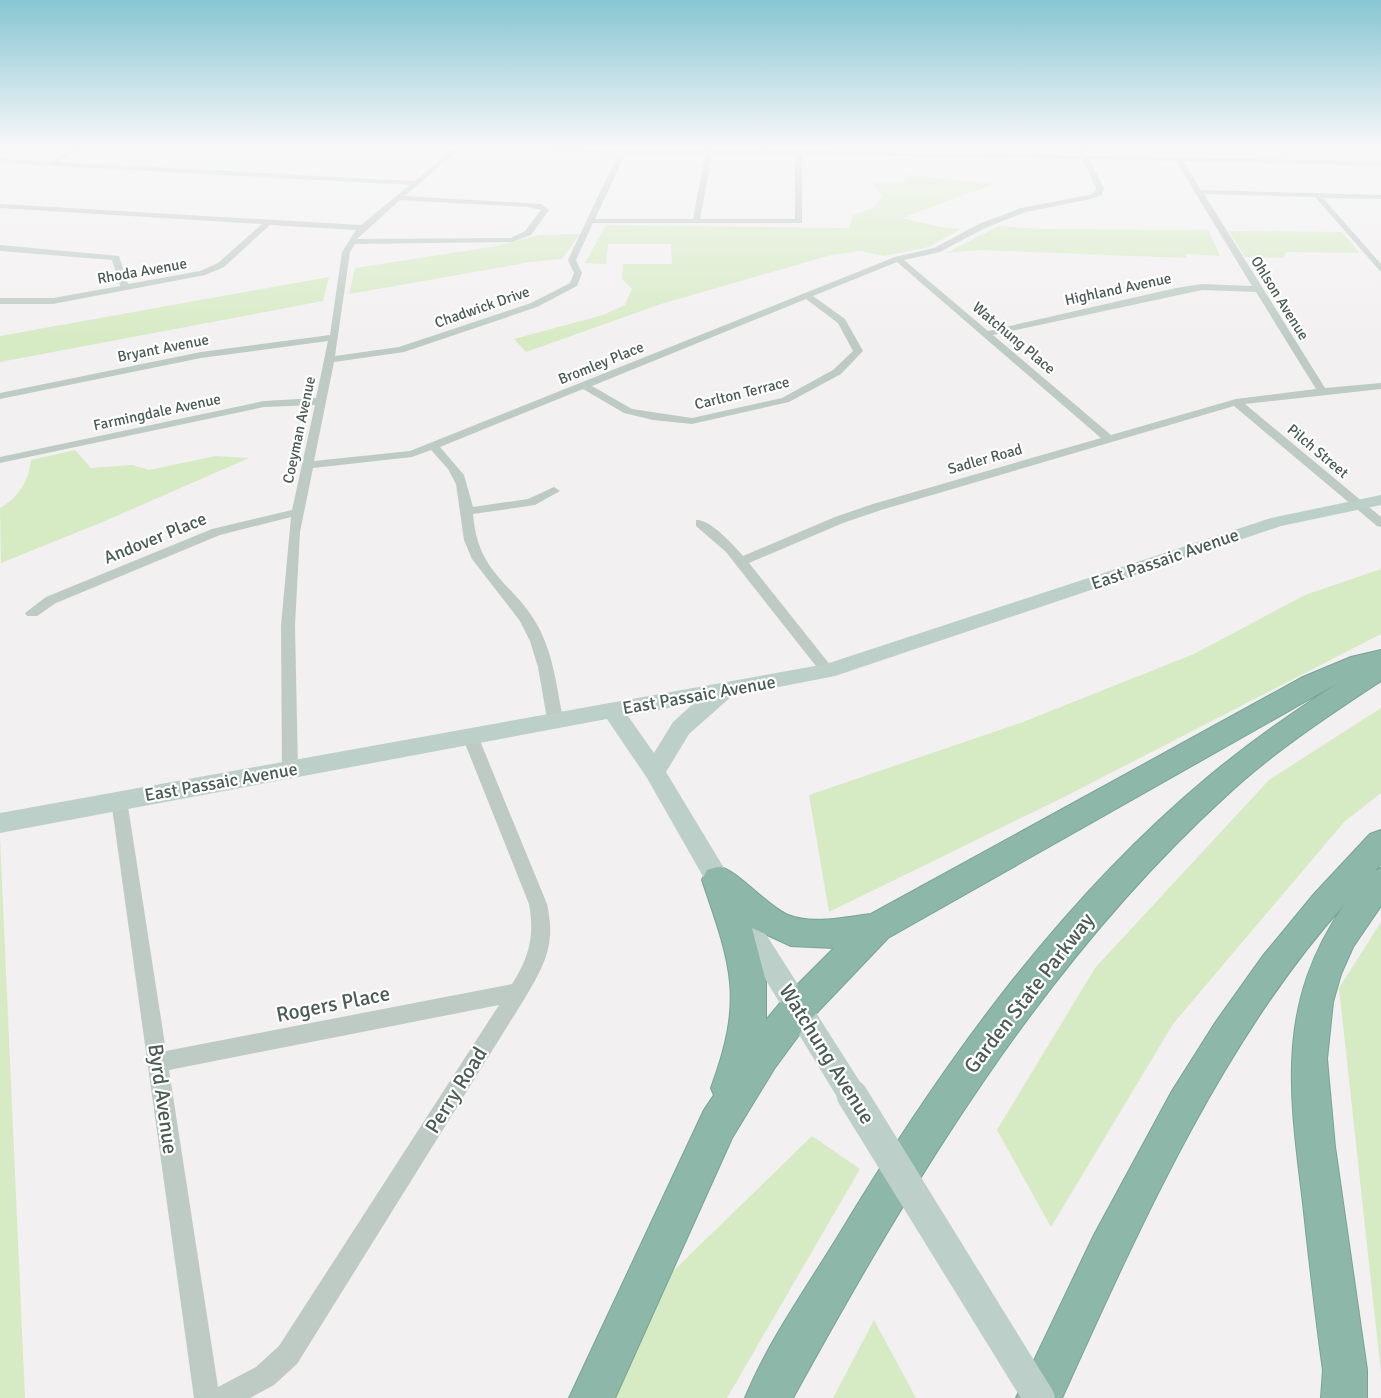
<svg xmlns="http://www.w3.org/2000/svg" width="1381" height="1398" viewBox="0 0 1381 1398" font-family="Signika,sans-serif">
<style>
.green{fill:#d6eac3}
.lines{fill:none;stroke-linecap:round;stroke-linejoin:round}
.motorway-casing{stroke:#78a495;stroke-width:2}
.minor{fill:#bdcbc4;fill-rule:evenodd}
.secondary{fill:#bdcfc9;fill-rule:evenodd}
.motorway{fill:#8db8a9;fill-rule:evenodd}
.secondary-bridge{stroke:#bdcfc9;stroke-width:31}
.labels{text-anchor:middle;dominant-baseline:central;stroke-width:4.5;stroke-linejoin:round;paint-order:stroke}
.far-street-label{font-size:15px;fill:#4a5b54;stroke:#fff}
.street-label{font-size:18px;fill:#4a5b54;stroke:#fff}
.near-street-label{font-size:21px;fill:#4a5b54;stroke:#fff}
</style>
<rect width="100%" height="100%" fill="#f2f0f1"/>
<g class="green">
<polygon points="908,175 994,184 902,218 940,227 961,229 929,247 884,256 861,251 831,255 661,304 526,352 514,339 603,315 625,305 632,289 622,279 623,264 672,264 671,244 608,244 606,264 585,263 606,225 849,228 853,215 873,208 882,196 872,183 902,183"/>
<polygon points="999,226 1040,229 1208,230 1220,256 1186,254 1186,258 979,250 946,253"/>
<polygon points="1229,231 1342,232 1359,253 1286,252 1283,258 1245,257"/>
<polygon points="580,234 562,259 531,262 349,294 355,268 497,246 539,235"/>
<polygon points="329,277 323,301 0,362 0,336"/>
<path d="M75 450 91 468 132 465 149 470 216 456 249 458 105 521 1 563 0 508C18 498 29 481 31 460Z"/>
<polygon points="1381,569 1381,634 1064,797 829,912 809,795 1023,722 1194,654 1305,595"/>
<polygon points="1381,708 1381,793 1344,822 1173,1024 1051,1227 997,1130 1095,968 1269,780"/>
<polygon points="0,838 25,1398 0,1398"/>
<polygon points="1381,922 1381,1373 1339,988"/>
<polygon points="812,1136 860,1169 727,1398 609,1398 664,1280"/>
<polygon points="874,1320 916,1398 833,1398"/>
</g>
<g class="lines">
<g class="motorway-casing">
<g id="motorway">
<path d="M1381 650V681C1328 716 1273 752 1226 796 1041 965 913 1180 793 1398H745C768 1342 805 1290 837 1238 938 1070 1056 904 1208 777 1249 743 1293 712 1338 683L888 938 810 1020 774 1069 732 1138 615 1398H569L704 1110 714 1095 711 1088C744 999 732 967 702 880L707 870C711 869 716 867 720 867 737 870 767 906 788 915 812 925 846 917 871 914L1303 677 1351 657ZM752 928 791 946 834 948 786 996 766 1020V982Z"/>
<path d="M1381 830V864L1375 871 1381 868V906L1353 947 1341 974 1333 1002 1327 1059 1335 1147 1367 1370V1398H1321L1323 1370C1315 1314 1309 1258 1303 1203 1289 1090 1276 1004 1344 905 1222 1040 1137 1233 1062 1398H1016L1094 1235 1172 1091 1215 1023 1262 957 1314 894 1370 834Z"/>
</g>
</g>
<g class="minor">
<path d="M75 147H82L59 162 415 181 455 147H462L405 196 541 204 549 210 531 235 512 242 355 244 350 252 335 356 399 347 531 303 570 283 574 273 568 260 618 154 538 149 535 147 620 150 622 147H628V151H706L707 147H713V151H795V147H801L802 151 1080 155 1076 147H1082L1087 155 1381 162V166L1183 161 1201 190 1381 195V199L1323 198 1381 264V272L1315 197 1204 194 1325 388 1381 383V389L1245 404 1381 517V527L1377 526 1234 406 881 510 843 523 749 563 835 671 828 676 823 675 726 552 696 526V520C709 518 735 546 743 556L835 517 873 504 1101 438 897 262 813 296 845 319 863 351 841 374 789 402 692 424 653 420 624 413 583 389 440 447 464 475 473 507 528 499 554 487 560 491 535 505 473 514C478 577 515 582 540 630 554 658 557 689 563 719L560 723 555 725 547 719 538 667 530 641 520 621 472 559 464 540 456 484 448 469 431 450 412 457 313 468 300 532 295 625 298 770 296 774H284L282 770 281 625 291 517 220 535 56 603 37 616H27L25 613 46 597 212 529 292 510 315 405 264 407 0 463V457L264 401 316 398 328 341 201 358 0 399V393L201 352 330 335 342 252 356 230 270 225 224 267 205 275 53 304H0V298H53L120 286 112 260 0 251V245L119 256 128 284 200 271 218 263 262 224 0 208V204L361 225 410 185 0 163V159L50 162ZM625 155H705L693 219H595ZM712 155H795V219H700ZM802 155 1082 159 1096 188 1095 192 1089 195 1021 208 979 224 934 248 895 257 410 451 314 461 334 362 404 352 537 307 577 286 582 273 576 260 593 223H802ZM1089 159 1176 161 1252 286 1202 284 1176 288 988 331 904 260 940 252 985 228 1026 212 1091 199 1102 195 1104 188ZM400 200 528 207 541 210 525 231 511 238 357 239ZM1202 290 1256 292 1316 389 1236 399 1111 435 993 335ZM806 299 838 323 853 351 833 370 782 398 692 418 632 409 592 386Z"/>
<path d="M470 730 475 732 478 736 547 904C556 944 545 964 525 998L297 1364 274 1385 250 1398H194L111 800 113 795 119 793 125 795 127 800 166 1051 512 984C529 957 535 936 529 904L462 736 465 732ZM499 1005 279 1346 256 1367 218 1387 169 1070Z"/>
</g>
<path class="secondary" d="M1381 495V505L1281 526 835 676 732 696 689 734 666 772 727 873 862 1085 867 1095 862 1105 852 1110 842 1105 709 887 647 778 607 719 0 833V813L826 664 1271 518ZM694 703 673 722 654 753 628 716Z"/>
<use href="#motorway" class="motorway"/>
<polyline class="secondary-bridge" points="852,1095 1039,1398"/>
</g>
<linearGradient id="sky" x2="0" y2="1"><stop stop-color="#87c6d2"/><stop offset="0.43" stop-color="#f9f8f9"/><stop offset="1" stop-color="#f9f8f9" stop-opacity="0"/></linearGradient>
<rect width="1381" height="343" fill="url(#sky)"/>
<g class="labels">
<g class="far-street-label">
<text transform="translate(142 271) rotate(-10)">Rhoda Avenue</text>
<text transform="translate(1118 289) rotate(-12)">Highland Avenue</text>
<text transform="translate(1280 298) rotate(58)">Ohlson Avenue</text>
<text transform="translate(482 307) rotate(-19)">Chadwick Drive</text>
<text transform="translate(1014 338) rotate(40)">Watchung Place</text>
<text transform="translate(163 348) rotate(-11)">Bryant Avenue</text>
<text transform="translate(601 363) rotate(-22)">Bromley Place</text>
<text transform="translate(742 393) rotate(-14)">Carlton Terrace</text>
<text transform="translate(157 412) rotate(-12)">Farmingdale Avenue</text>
<text transform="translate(299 430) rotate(-78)">Coeyman Avenue</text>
<text transform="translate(1318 451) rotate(40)">Pilch Street</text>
<text transform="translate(985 459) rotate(-16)">Sadler Road</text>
</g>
<g class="street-label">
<text transform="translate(155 538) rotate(-22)">Andover Place</text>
<text transform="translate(1165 559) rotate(-19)">East Passaic Avenue</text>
<text transform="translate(699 695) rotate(-10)">East Passaic Avenue</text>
<text transform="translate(221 782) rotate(-10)">East Passaic Avenue</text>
</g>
<g class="near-street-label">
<text transform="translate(1029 993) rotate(-52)">Garden State Parkway</text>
<text transform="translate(333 1004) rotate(-11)">Rogers Place</text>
<text transform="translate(827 1054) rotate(58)">Watchung Avenue</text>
<text transform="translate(456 1090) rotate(-58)">Perry Road</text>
<text transform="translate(163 1099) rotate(82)">Byrd Avenue</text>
</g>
</g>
</svg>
